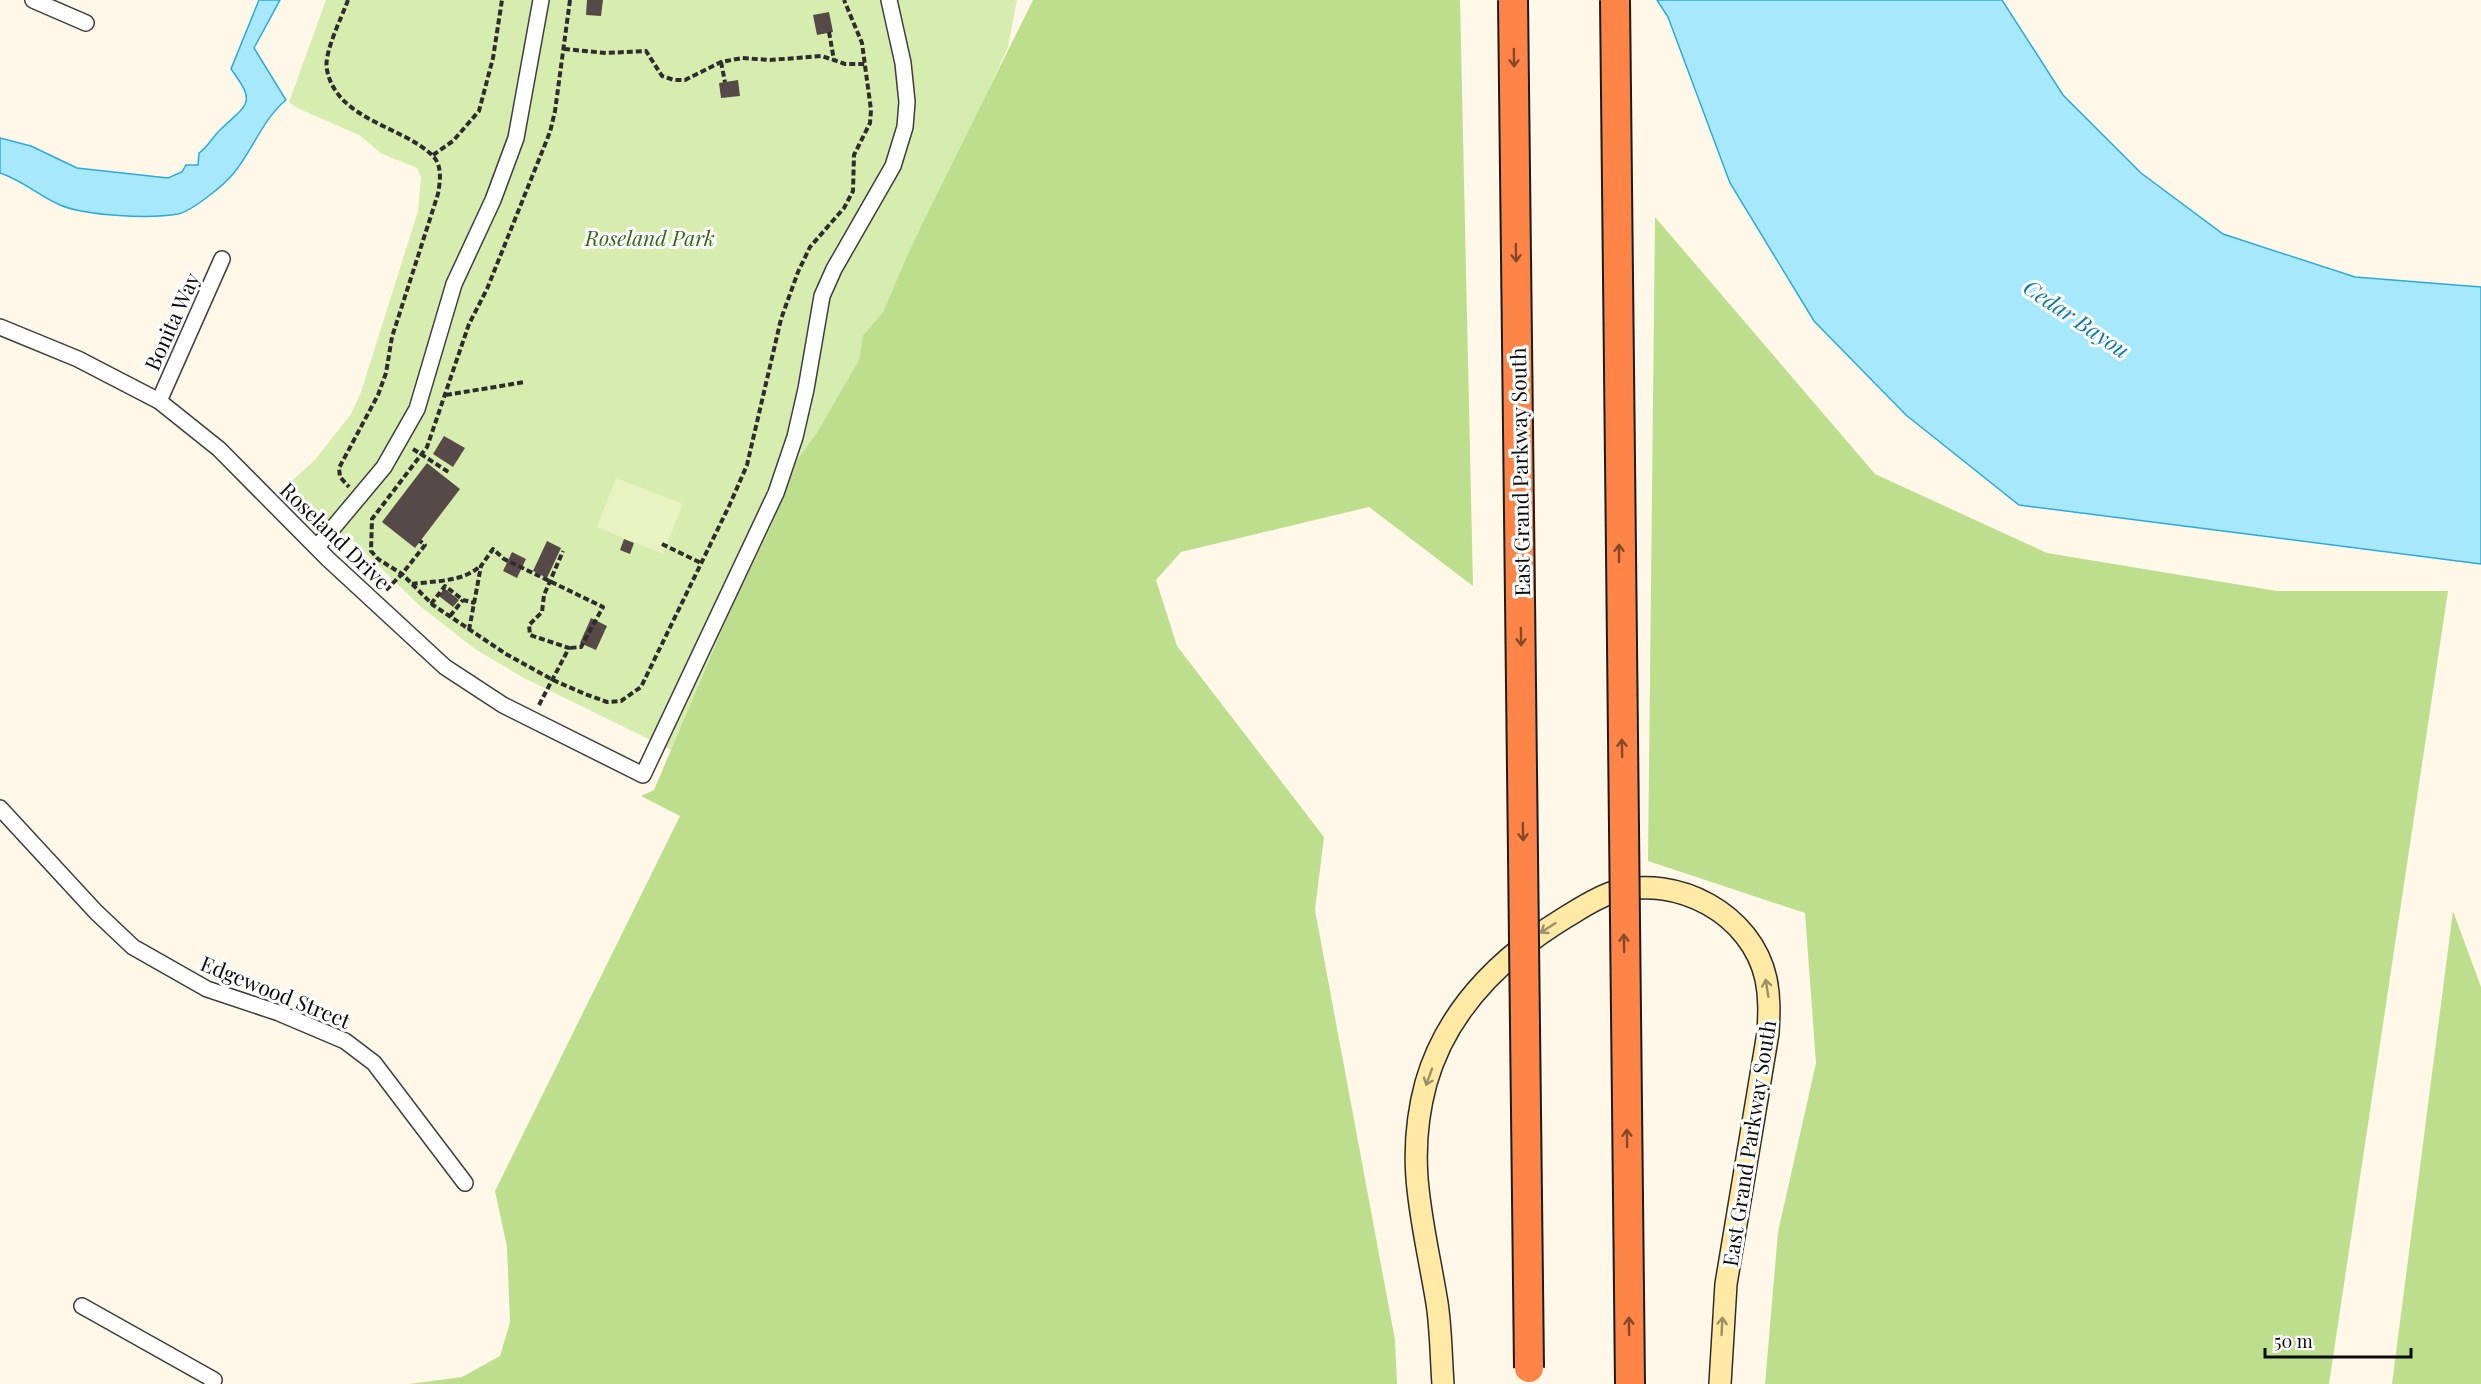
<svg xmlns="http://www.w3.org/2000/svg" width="2481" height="1384" viewBox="0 0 2481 1384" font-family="'Playfair Display',serif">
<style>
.green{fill:#d7edb0}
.forest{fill:#bddf8d}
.pitch{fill:#e9f3c2}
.water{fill:#a8e8fc;stroke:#29aada;stroke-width:1.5}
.building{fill:#554a47}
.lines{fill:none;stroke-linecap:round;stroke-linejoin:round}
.street-casing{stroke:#3e3e3e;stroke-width:18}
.secondary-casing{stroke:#2d2d2d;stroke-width:24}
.highway-casing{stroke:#1c1c1c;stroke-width:32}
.path{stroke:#2d2d2d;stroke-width:4;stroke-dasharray:6 3;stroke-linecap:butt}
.street{stroke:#fff;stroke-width:15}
.secondary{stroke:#ffe9a4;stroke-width:21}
.highway{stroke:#ff8447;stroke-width:28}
.highway-bridge-casing{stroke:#1c1c1c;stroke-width:32;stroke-linecap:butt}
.highway-bridge{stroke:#ff8447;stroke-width:28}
.oneway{stroke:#854829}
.oneway2{stroke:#9d9067}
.labels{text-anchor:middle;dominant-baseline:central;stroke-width:6;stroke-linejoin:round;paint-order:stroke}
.park-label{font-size:21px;font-style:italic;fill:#326816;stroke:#fff}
.street-label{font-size:21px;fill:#0b0b0b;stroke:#fff}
.water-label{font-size:22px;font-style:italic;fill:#0a77a7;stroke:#fff}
</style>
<rect width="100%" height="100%" fill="#fff8e9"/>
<polygon class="green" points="326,0 1017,0 1008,47 971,129 909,251 883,312 863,335 859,360 816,434 796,461 771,526 729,613 671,750 522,677 475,649 420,606 353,541 306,512 280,491 314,461 351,414 361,392 418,211 421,177 417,168 382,154 359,135 297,108 289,102"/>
<g class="forest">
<polygon points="1033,0 1460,0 1473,586 1369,507 1181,552 1156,580 1177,646 1324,837 1315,910 1395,1340 1397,1384 409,1384 462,1377 500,1356 510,1322 507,1247 495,1191 680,816 641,796 654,790 729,613 771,526 796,461 816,434 859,360 863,335 883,312 909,251"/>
<polygon points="1655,217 1875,474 2047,553 2277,591 2448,591 2329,1384 1765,1384 1778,1232 1816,1063 1805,913 1648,861"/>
<polygon points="2453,911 2481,987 2481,1384 2392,1384"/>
</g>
<polygon class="pitch" points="616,478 683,504 663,554 597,527"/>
<g class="water">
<path d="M259 0H280L254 48 286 100C262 120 253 150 233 174 224 185 192 211 178 214 151 219 86 216 60 205 39 196 22 180 0 173V138L31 146 77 168 168 178 182 172 186 165H198L199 153C208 147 213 136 221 129 249 103 256 103 231 69Z"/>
<polygon points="1657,0 2002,0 2063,95 2141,173 2223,234 2355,277 2481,287 2481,564 2019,505 1906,415 1814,321 1730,183 1668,17"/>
</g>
<g class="building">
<polygon points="587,0 603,0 601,16 586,15"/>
<polygon points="829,12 833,32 817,35 813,15"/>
<polygon points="738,80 740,96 721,98 719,83"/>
<polygon points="444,436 465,448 453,467 433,454"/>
<polygon points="427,463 460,489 415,548 382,522"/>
<polygon points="624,539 634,543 630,554 620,550"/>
<polygon points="547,541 561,548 547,578 533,571"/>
<polygon points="512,552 526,559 517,578 503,571"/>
<polygon points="444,588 459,600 453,607 439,596"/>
<polygon points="591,618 607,626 596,650 580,643"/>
</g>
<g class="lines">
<g class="street-casing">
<g id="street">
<polyline points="33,0 86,23"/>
<polyline points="0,327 78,359 159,401 219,449 328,559 445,667 503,705 643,775 776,493 795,437 806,389 822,296 834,269 893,166 905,127 907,102 903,63 889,0"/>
<polyline points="159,401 222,259"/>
<polyline points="317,547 384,467 417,409 454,284 493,200 516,138 541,0"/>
<polyline points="0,808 96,912 133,947 207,989 279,1013 345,1041 374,1063 465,1183"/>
<polyline points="82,1306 214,1380 212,1384"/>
</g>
</g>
<g class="secondary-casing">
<path id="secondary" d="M1443 1384C1441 1357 1441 1329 1437 1303 1424 1223 1404 1164 1426 1083 1447 1009 1502 956 1566 917 1581 908 1597 897 1614 892 1677 874 1752 914 1766 979 1770 998 1769 1015 1768 1033L1726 1284 1720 1384"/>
</g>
<g class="highway-casing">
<polyline id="highway" points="1628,1197 1630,1384"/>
</g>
<g class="path">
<path d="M348 0C342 17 323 54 327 70 337 120 402 126 432 155 443 165 440 182 438 194L392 337 386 373 378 395 339 468 340 477 349 487"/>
<polyline points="570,0 555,111 550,132 487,289 469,324 427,447 372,519 371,551 378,559 402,574 433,605 506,654 553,680 585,694 607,702 621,701 641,687 730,504 747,465 781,319 798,272 810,247 844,208 853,191 854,155 870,123 871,110 862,43 844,0"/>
<polyline points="829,32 834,60"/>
<polyline points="564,49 606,53 646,51 662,76 674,80 685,80 721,62 742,58 770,60 822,56 845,64 866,64"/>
<polyline points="721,62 725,82"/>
<polyline points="433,155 453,141 479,111 493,58 502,0"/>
<polyline points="446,395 525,382"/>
<polyline points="413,449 450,473"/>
<polyline points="662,544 701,563"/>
<path d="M412 584C433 581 464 582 480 566"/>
<polyline points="386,590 402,574 425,545 420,541"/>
<polyline points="431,604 445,586 463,600 475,603"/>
<polyline points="450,616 463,600"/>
<polyline points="469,630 481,566 493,549 504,559 603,607 581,647 569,648"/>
<polyline points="539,705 569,648 530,635 529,625 542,612 544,595 563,551"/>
</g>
<use href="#street" class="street"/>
<use href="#secondary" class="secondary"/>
<use href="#highway" class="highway"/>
<g class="highway-bridge-casing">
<g id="highway-bridge">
<polyline points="1513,0 1529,1368"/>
<polyline points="1615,0 1628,1197"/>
</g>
</g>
<use href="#highway-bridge" class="highway-bridge"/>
</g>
<defs><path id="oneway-shaft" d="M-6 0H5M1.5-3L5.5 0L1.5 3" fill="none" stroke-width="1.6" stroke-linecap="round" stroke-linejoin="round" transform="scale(1.5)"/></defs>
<g class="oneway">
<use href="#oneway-shaft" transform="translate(1514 58) rotate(89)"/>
<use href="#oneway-shaft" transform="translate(1516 253) rotate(89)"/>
<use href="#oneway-shaft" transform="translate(1619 553) rotate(-90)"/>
<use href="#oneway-shaft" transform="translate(1521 637) rotate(89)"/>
<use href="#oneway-shaft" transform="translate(1622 748) rotate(-91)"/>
<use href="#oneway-shaft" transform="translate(1523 832) rotate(89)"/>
<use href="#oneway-shaft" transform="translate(1624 943) rotate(-91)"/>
<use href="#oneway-shaft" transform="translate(1627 1138) rotate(-91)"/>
<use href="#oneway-shaft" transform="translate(1629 1326) rotate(-91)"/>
</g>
<g class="oneway2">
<use href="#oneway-shaft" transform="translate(1548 928) rotate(147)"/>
<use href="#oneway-shaft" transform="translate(1767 988) rotate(-99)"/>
<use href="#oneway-shaft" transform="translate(1429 1077) rotate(110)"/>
<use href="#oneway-shaft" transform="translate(1722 1326) rotate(-87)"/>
</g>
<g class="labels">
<g class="park-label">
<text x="650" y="237">Roseland Park</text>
</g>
<g class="street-label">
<text transform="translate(171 321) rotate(-66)">Bonita Way</text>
<text transform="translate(1519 472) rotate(-91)">East Grand Parkway South</text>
<text transform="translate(336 535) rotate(44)">Roseland Drive</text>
<text transform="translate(276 991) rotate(22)">Edgewood Street</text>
<text transform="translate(1748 1143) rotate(-81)">East Grand Parkway South</text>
</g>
<g class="water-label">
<text transform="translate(2077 318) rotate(34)">Cedar Bayou</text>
</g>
</g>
<path d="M2265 1348v9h146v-9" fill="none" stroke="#0b0b0b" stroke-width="3"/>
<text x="2274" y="1348" font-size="18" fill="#0b0b0b" stroke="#ffffff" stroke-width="4.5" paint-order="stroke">50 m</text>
</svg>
